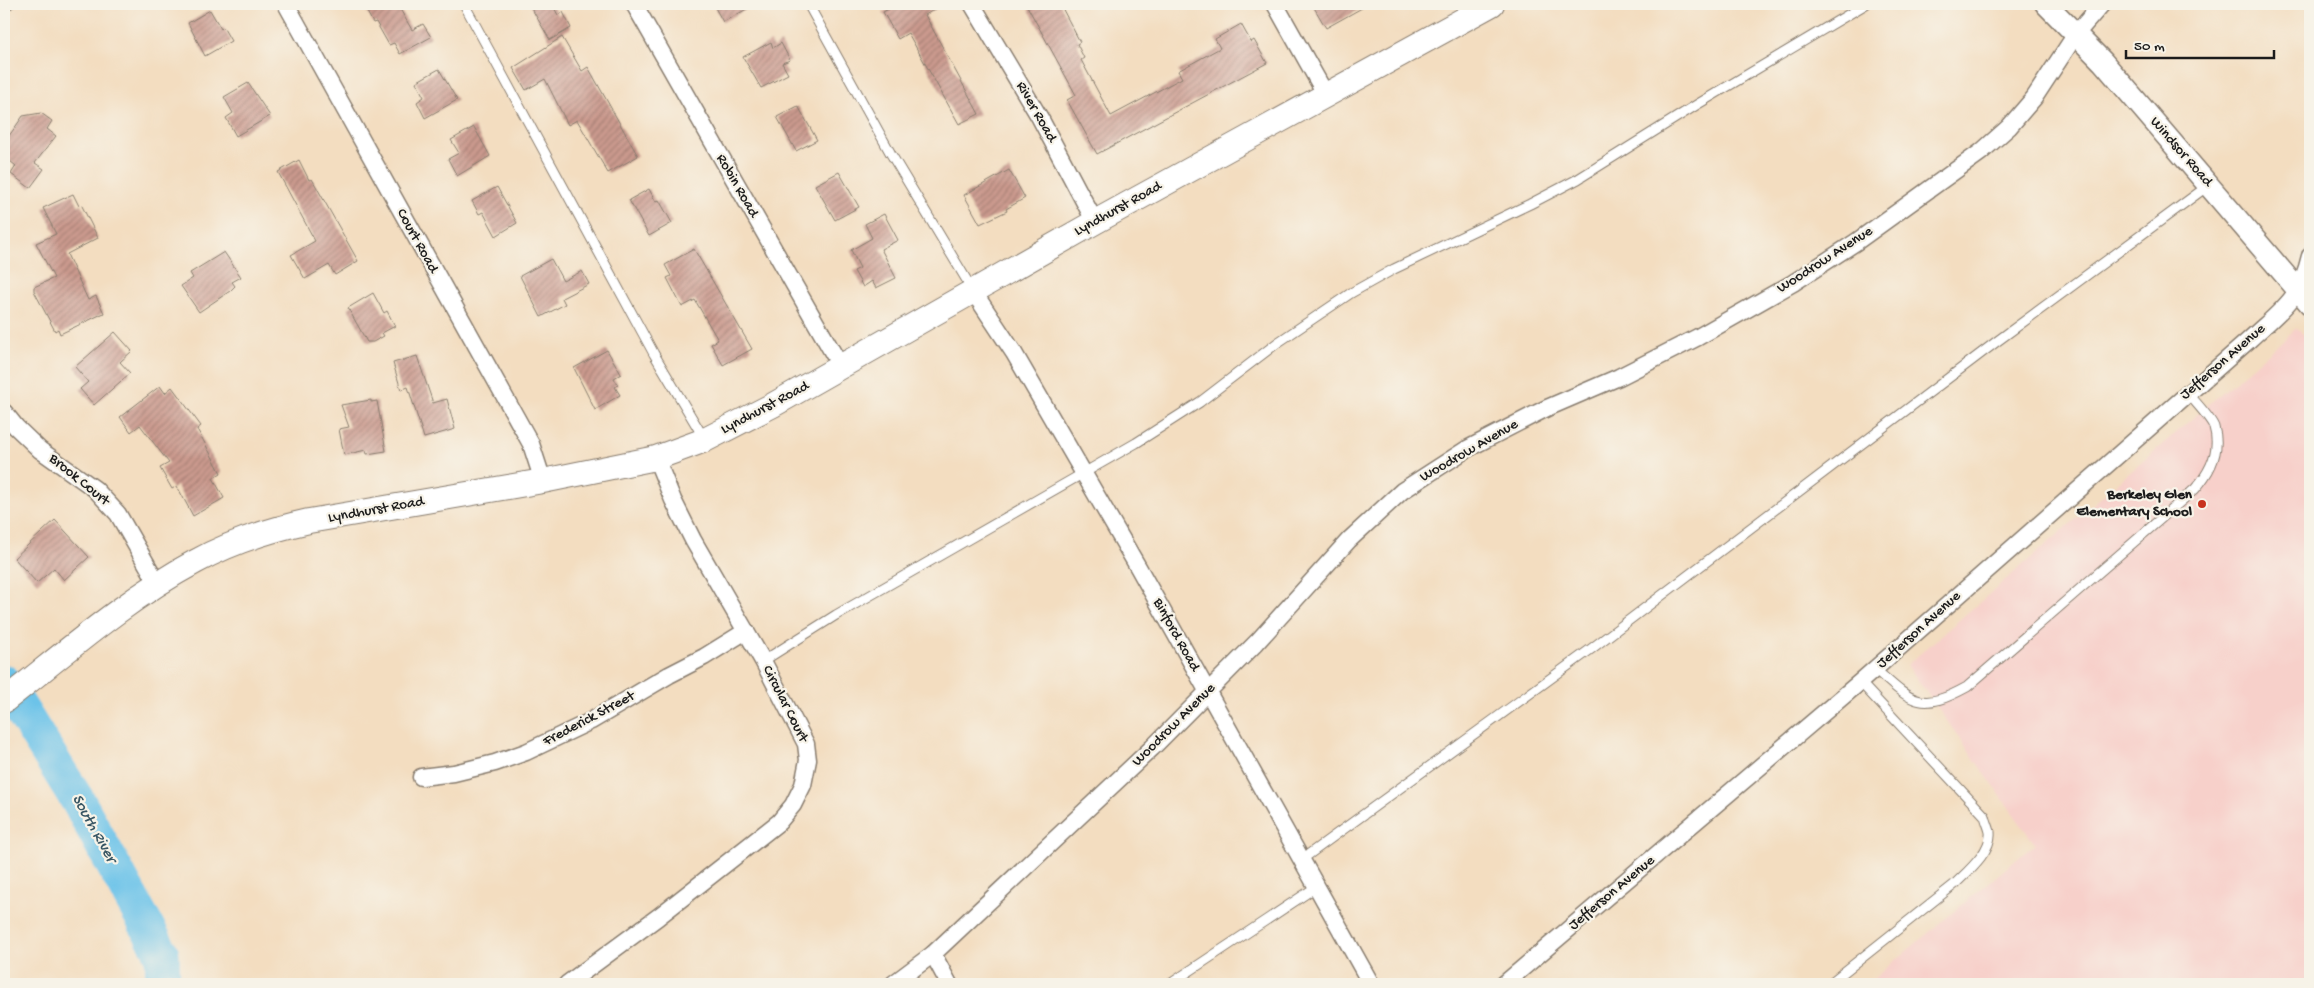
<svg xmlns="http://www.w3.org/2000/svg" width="2314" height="988" viewBox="0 0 2314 988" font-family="'Gochi Hand',sans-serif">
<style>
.built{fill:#f7d0ca}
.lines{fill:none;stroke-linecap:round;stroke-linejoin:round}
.river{stroke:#6cc3e9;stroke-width:35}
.building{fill:url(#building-hatch)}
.service-casing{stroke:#887c6e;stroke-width:11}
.minor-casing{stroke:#887c6e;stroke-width:19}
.tertiary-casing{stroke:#887c6e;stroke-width:24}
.secondary-casing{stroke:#887c6e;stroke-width:26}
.service{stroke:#fff;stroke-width:9}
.minor{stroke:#fff;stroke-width:16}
.tertiary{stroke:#fff;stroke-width:21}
.secondary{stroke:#fff;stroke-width:24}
.poi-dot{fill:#c8321e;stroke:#f7f3e8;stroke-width:2}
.labels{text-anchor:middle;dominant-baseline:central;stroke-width:4.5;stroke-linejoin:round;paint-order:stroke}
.street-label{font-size:15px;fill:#1c1c1c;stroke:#f7f3e8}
.poi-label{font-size:15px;font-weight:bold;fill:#1c1c1c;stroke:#f7f3e8;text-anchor:end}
.water-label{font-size:16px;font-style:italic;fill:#385664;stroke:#f7f3e8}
</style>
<defs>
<pattern id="building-hatch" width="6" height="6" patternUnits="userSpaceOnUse" patternTransform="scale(1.25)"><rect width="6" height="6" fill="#cb9a8e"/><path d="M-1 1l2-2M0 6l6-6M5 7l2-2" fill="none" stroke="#a47d73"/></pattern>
</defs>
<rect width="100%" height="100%" fill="#f7f3e8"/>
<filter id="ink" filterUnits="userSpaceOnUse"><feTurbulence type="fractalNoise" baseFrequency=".02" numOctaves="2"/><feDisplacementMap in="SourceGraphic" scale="10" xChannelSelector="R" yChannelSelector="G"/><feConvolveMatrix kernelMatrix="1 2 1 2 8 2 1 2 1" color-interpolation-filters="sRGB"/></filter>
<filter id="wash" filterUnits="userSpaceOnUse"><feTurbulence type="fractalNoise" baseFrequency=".0096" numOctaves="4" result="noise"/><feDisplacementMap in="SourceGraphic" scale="20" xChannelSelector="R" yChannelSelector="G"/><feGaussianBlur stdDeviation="1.12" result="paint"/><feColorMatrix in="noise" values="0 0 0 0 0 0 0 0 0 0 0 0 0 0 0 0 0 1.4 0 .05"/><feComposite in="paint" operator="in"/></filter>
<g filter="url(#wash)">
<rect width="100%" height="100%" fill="#f3ddc0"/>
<polygon class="built" points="2297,328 2310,343 2310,984 1867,984 2035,844 1907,665"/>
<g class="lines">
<polyline class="river" points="4,682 78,801 162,954 163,984"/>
</g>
<g id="blocks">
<g class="building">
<polygon points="377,4 397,4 412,30 423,24 431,37 400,54 394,43 389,45 376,22 373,23 366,10"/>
<polygon points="529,4 552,4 558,15 563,12 571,28 550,40"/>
<polygon points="713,4 756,4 723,22"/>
<polygon points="898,4 944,4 925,15 979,114 959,124 908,33 898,39 883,12"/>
<polygon points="1026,4 1060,4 1080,42 1077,44 1084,58 1081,60 1111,116 1182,78 1178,71 1220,48 1215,39 1241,24 1251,42 1254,40 1267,63 1097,154 1067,100 1076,95"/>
<polygon points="1312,4 1369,4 1326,28"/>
<polygon points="210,10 221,29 223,27 231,41 205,56 188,23"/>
<polygon points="562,37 582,71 588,67 638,156 608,173 577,120 568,125 545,79 526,90 513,68"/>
<polygon points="771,42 773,48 781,43 790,60 782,63 788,74 761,88 743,57"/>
<polygon points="439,69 457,100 425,118 417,102 424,97 416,82"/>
<polygon points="248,83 270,116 236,136 226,118 233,113 224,97"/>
<polygon points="798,106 817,140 796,151 777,117"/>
<polygon points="41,113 52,121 47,129 56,136 35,163 44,169 30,188 11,174 16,166 4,156 4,143 23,116"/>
<polygon points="474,127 490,156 457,176 448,159 459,153 451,140"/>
<polygon points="299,160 309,180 312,179 358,261 335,275 329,265 305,279 291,255 315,241 278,172"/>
<polygon points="1009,170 1025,198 1006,209 1007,211 980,224 964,195"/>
<polygon points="839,172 859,207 835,220 815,185"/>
<polygon points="497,187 517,223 496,236 483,212 479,214 472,201"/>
<polygon points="649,189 656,202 659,200 672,223 649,236 629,200"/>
<polygon points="73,194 79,206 81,204 98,238 67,254 88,300 96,296 104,313 60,334 58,329 55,331 34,291 34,287 54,278 36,243 56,234 43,208"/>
<polygon points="884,214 898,240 881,249 896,278 876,288 872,281 863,287 854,271 860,268 851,250 872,238 865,224"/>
<polygon points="694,249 752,349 723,365 711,344 718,340 695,300 682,307 667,278 671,276 665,265"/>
<polygon points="224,252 241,277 232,282 235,286 230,291 199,312 181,286 193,278 190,273"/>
<polygon points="551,259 563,281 582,271 589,284 562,298 565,304 541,317 520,276"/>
<polygon points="373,293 384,313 387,311 395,326 382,333 384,336 373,342 367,342 348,308"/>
<polygon points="115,332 132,351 120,362 130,373 94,405 80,389 88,382 75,367"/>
<polygon points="607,350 621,374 614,378 618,385 615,387 620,395 595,410 574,368"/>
<polygon points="417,356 433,403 447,399 455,429 424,438 408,387 401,390 393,363"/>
<polygon points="160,386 165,393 172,387 201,426 197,429 221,473 213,478 224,498 193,516 177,486 172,489 160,468 169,463 140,425 131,432 120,417"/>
<polygon points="371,400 371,402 377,401 386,451 367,454 366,450 344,455 339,429 349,427 341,405"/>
<polygon points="55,520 89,557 64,580 54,568 37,583 14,558"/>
</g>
</g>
</g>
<g filter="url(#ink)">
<use href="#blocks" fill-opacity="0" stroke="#887c6e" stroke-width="1"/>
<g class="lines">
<g class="service-casing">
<g id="service">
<polyline points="464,4 654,354 705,440"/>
<polyline points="808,4 891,154 972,289"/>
<polyline points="4,7 9,4"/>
<polyline points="763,661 836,615 1136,443 1200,402 1277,343 1351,293 1394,269 1530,204 1578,179 1698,104 1866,4"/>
<path d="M1875 669C1912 702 1920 713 1967 687L2195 489C2210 472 2221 450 2214 427 2211 418 2194 401 2188 393"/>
<polyline points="1301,860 1591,649 1996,342 2209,185"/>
<polyline points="1170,984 1316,887"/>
<path d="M1829 984 1955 884C1968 871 1992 851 1990 832 1989 827 1986 821 1985 816L1860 682"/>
</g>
</g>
<g class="minor-casing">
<g id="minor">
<polyline points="286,4 531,444 543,481"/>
<polyline points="634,4 841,367"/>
<polyline points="972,4 1040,118 1095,222"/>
<polyline points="1275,4 1326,95"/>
<polyline points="973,291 1014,353 1138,567 1371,984"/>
<polyline points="4,412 16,427 40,450 95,489 118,514 158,584"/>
<polyline points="421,777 454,773 495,763 526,752 591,721 669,675 704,657 746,631"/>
<polyline points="933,954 949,984"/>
<polyline points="567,984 658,917 779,822 793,805 803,785 808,760 806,744 763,661 693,540 673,500 656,458"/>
<polyline points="893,984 933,954 1152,748 1257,642 1349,540 1402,491 1467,449 1547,408 1619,377 1698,337 1793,283 1856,242 1981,152 2009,127 2034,98 2076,34 2102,4"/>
<path d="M1504 984 1860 682 2249 340C2281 310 2300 300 2310 256"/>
</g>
</g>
<g class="tertiary-casing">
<polyline id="tertiary" points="2046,4 2103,62 2310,304"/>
</g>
<g class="secondary-casing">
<path id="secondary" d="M4 701C65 653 126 599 195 562 231 542 269 530 309 521L543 481 656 458 705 440 773 405 1095 222 1492 4"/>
</g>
<use href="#service" class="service"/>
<use href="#minor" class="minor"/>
<use href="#tertiary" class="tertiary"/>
<use href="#secondary" class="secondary"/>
</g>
</g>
<circle class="poi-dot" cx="2202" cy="504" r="5"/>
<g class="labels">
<g class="street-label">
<text transform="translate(1036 112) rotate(60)">River Road</text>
<text transform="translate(2181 152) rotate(49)">Windsor Road</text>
<text transform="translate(737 186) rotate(60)">Robin Road</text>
<text transform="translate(1118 209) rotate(-29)">Lyndhurst Road</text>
<text transform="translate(417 241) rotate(61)">Court Road</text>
<text transform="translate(1825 260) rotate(-33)">Woodrow Avenue</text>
<text transform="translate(2223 362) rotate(-41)">Jefferson Avenue</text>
<text transform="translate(765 408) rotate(-28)">Lyndhurst Road</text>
<text transform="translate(1469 451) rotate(-30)">Woodrow Avenue</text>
<text transform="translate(79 480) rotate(39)">Brook Court</text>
<text transform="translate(376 510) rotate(-10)">Lyndhurst Road</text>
<text transform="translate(1919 630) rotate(-42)">Jefferson Avenue</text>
<text transform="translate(1176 635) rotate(61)">Binford Road</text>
<text transform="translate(785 704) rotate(63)">Circular Court</text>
<text transform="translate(589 719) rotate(-28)">Frederick Street</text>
<text transform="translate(1174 725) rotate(-45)">Woodrow Avenue</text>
<text transform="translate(1612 893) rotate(-40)">Jefferson Avenue</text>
</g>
<g class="poi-label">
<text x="2192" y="495">Berkeley Glen<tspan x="2192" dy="17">Elementary School</tspan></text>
</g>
<g class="water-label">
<text transform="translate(93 829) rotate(61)">South River</text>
</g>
</g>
<rect width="2314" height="988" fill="none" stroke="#f7f3e8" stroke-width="20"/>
<path d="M2126 50v8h148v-8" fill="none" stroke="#1c1c1c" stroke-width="2.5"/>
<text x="2134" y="50" font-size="15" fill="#1c1c1c" stroke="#f7f3e8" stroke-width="4" paint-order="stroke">50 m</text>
</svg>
